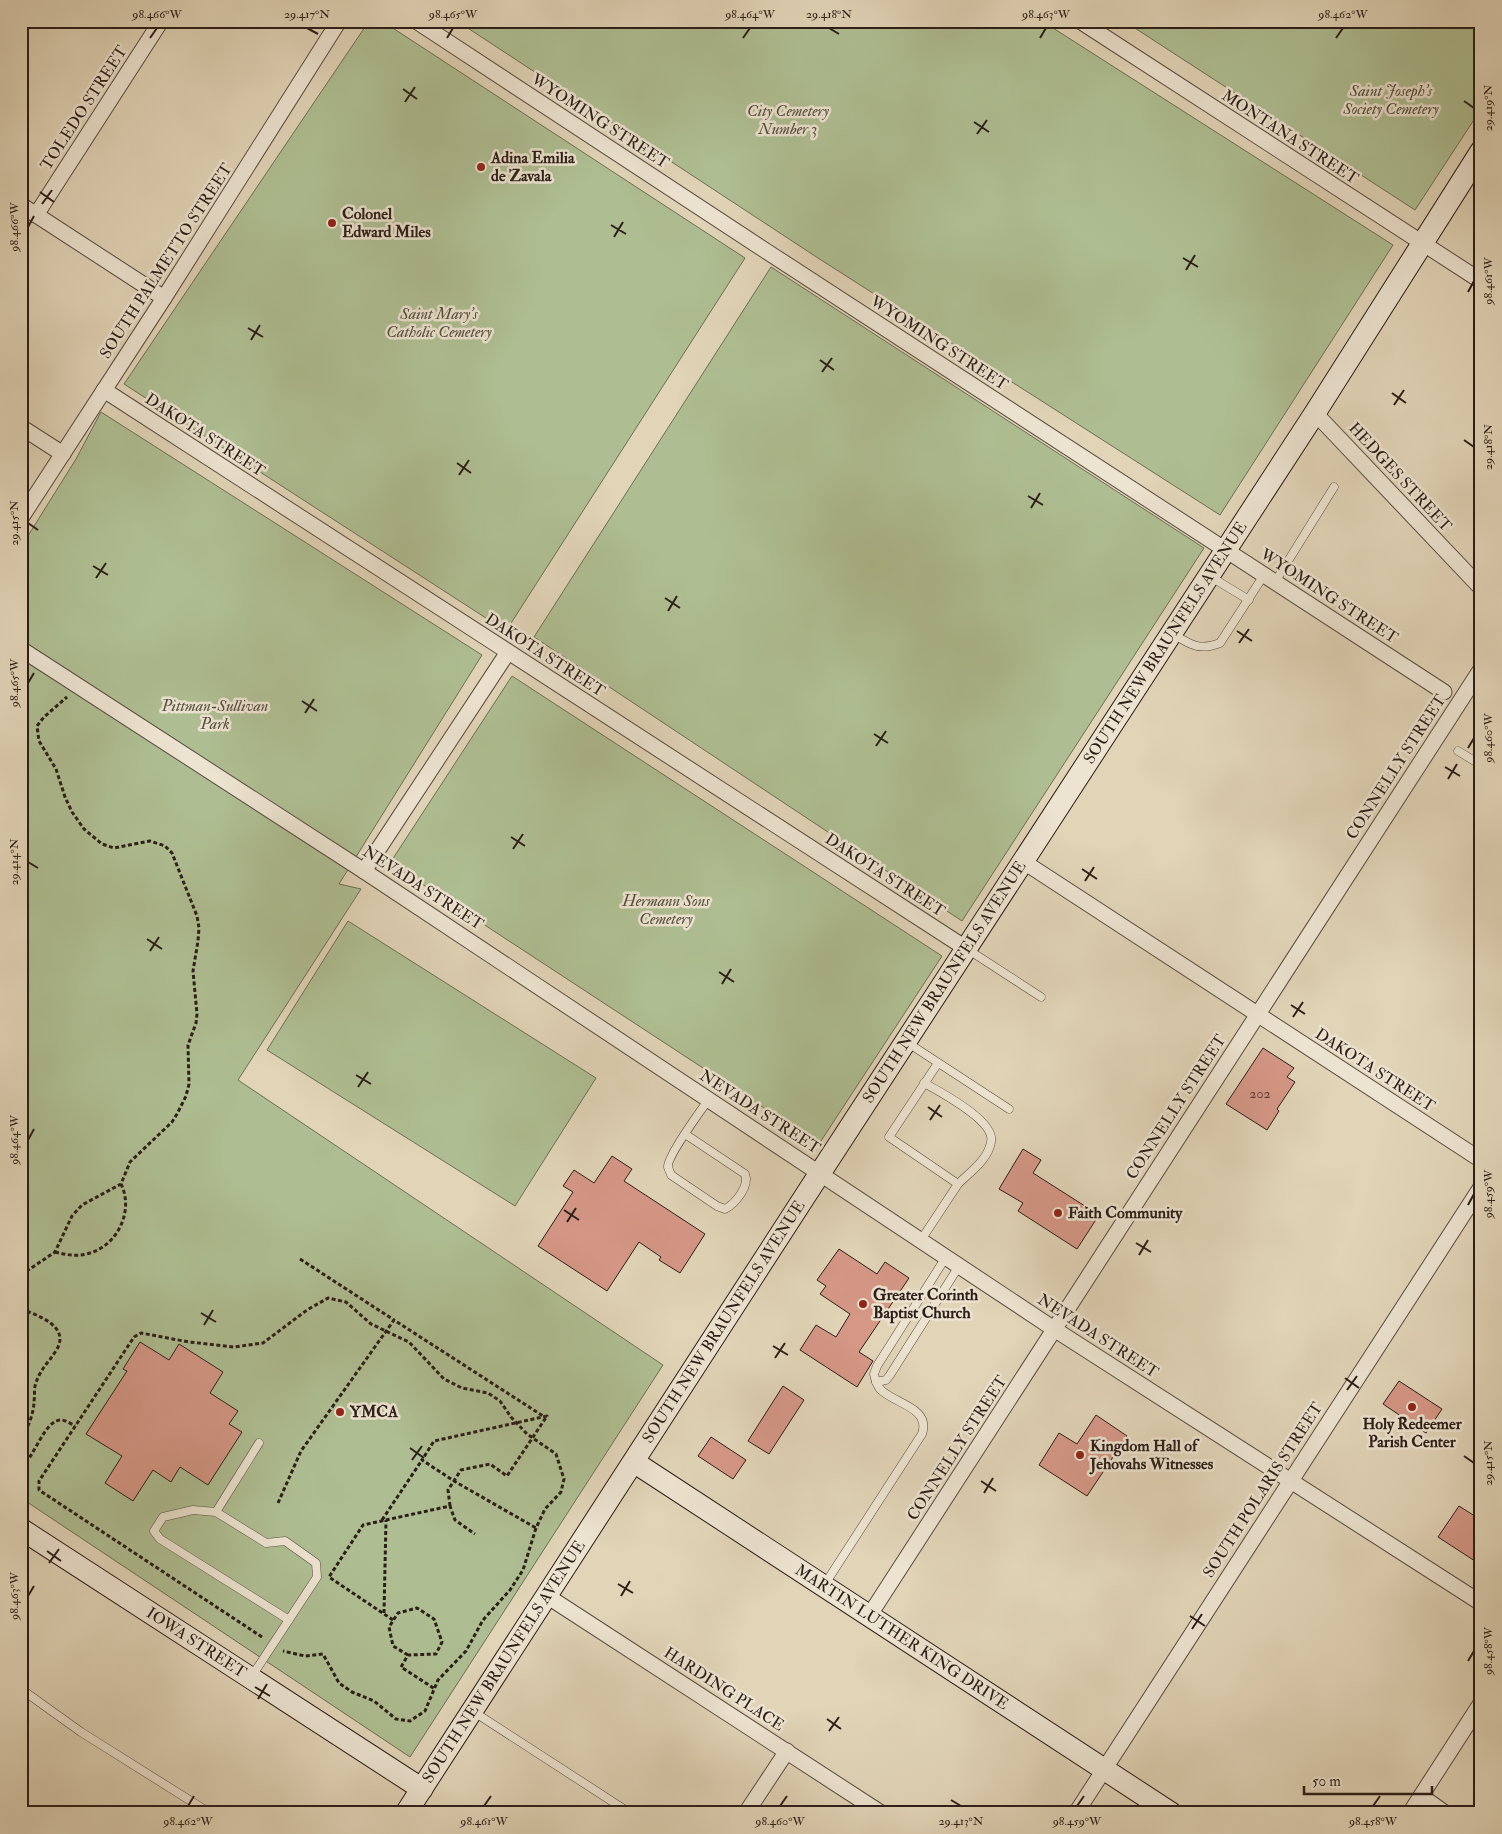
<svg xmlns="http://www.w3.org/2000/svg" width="1502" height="1834" viewBox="0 0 1502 1834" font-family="'IM FELL Double Pica',serif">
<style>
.green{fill:#aebe92;stroke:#6d6e55}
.building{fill:#d59786;stroke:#2c1e18}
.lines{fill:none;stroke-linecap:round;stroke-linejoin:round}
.lane-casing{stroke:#594c40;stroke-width:9}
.street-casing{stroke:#594c40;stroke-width:17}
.secondary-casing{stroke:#2c1e18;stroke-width:23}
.path{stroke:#2c1e18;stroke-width:3;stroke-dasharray:4 2.5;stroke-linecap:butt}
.lane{stroke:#ece3d0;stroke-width:8}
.street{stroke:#ece3d0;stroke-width:15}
.secondary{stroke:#ece3d0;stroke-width:21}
.ticks{fill:none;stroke:#2c1e18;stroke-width:2}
.poi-dot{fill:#8f2418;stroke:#ece3d0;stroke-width:2}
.labels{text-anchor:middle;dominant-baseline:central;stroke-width:5;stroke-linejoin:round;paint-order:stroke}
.number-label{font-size:14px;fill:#563c34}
.park-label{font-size:16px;font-style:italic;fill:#534e3d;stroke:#ece3d0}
.street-label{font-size:16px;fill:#2c1e18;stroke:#ece3d0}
.poi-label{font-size:16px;font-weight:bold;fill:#2c1e18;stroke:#ece3d0;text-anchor:start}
.neatline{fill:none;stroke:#2c1e18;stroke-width:2}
.ticks-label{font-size:12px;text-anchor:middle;fill:#2c1e18}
</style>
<rect width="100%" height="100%" fill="#e1d4b7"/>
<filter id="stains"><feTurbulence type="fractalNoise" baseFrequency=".004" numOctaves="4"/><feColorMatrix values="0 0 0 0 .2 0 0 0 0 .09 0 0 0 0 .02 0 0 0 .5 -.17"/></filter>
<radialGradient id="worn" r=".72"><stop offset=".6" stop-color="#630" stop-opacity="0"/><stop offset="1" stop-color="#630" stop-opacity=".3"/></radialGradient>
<g class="green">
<polygon points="369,21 382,21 745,258 506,631 124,384"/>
<polygon points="457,21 1042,21 1393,245 1220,515 818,258"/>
<polygon points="1124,21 1481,21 1481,109 1415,210"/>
<polygon points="771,267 1204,548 962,921 534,637"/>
<polygon points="101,412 482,655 339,884 361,889 238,1080 663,1365 410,1757 21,1498 21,547 76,459"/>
<polygon points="512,676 942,956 819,1144 390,863"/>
<polygon points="348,921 596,1078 515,1206 267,1050"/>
</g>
<g class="building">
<polygon points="1263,1048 1294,1068 1287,1077 1295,1082 1277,1109 1279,1111 1267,1130 1226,1104"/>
<polygon points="1023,1149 1041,1160 1033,1173 1099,1215 1077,1249 1018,1211 1023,1203 999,1189"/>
<polygon points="612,1156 632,1169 624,1181 705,1234 680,1273 659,1260 661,1257 639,1242 607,1291 538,1246 573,1192 563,1186 574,1170 594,1183"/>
<polygon points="839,1249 877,1274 885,1262 909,1278 859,1352 873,1361 857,1387 800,1350 816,1325 836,1337 850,1314 820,1294 826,1286 817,1280"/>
<polygon points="140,1342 169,1360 179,1344 223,1372 210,1393 238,1411 229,1424 242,1432 208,1485 180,1467 171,1482 153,1470 133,1501 105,1483 122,1456 86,1434 127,1371 123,1369"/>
<polygon points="1399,1381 1442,1409 1426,1433 1383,1404"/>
<polygon points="783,1386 804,1400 769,1454 748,1441"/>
<polygon points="1096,1415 1127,1436 1087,1496 1039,1465 1059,1433 1077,1444"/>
<polygon points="711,1437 746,1460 733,1479 698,1456"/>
<polygon points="1459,1506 1481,1520 1481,1565 1438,1537"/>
</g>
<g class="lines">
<g class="lane-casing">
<g id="lane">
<polyline points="1211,577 1249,600"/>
<polyline points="1275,582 1334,487"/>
<path d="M1173 634C1191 645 1199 651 1220 643L1264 575"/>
<polyline points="1458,751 1481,765"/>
<polyline points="967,949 1041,997"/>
<polyline points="908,1043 1009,1109"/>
<path d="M924 1083C940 1092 996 1121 991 1142 988 1160 970 1172 958 1184"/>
<path d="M685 1134 745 1174C750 1186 735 1204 725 1209L717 1206 671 1175C671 1174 668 1168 668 1167 667 1157 701 1110 709 1099"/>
<polyline points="921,1240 958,1184 889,1137 938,1063"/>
<polyline points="876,1382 886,1380 890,1375 959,1266"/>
<polyline points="216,1512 259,1443"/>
<path d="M825 1584 922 1434C931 1407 894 1404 880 1389 877 1385 875 1379 874 1374L877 1366 946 1257"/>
<polyline points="252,1676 317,1577 316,1563 285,1541 266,1543 216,1512 193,1510 163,1517 154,1531 160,1539 289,1620"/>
<polyline points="21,1689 81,1732 210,1813"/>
<polyline points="474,1712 630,1813"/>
</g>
</g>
<g class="street-casing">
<g id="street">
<polyline points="416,21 766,251 1444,692"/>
<polyline points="1080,21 1481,281"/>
<polyline points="21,205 164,298"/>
<polyline points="36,215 161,21"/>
<polyline points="104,390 967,949"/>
<polyline points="1315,413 1481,588"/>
<polyline points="21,427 63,454"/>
<polyline points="21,518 164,298 339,21"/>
<polyline points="21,649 364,871 1054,1329 1481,1603"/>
<polyline points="1024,862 1481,1160"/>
<polyline points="364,871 508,652"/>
<polyline points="547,1596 881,1813"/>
<polyline points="869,1616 1481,669"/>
<polyline points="1421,1796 1445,1813"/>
<polyline points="746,1813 787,1751"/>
<polyline points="1076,1813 1481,1187"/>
<polyline points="1410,1813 1481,1703"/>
</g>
</g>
<g class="secondary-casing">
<g id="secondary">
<path id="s1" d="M634 1462 1171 1813"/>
<path id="s2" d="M21 1529 422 1789"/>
<path id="s3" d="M406 1813 809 1190 1315 413 1481 151"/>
</g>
</g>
<g class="path">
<path d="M55 1252C67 1255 78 1257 90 1253 118 1245 134 1210 121 1184"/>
<polyline points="300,1259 394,1320"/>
<polyline points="21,1275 55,1252 72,1216 82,1205 121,1184 130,1162 172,1122 177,1114 186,1096 189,1084 188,1045 196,1023 197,1014 193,971 198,941 199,928 197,916 172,853 165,846 150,841 114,848 102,844 84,829 72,812 65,797 56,769 39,741 37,726 44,717 67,697"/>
<path d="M21 1309C37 1315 70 1326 57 1349 49 1363 40 1368 35 1386 34 1391 35 1396 34 1401 34 1413 28 1428 21 1438"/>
<path d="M21 1467C34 1459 44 1420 61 1420 66 1420 71 1424 75 1426"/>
<polyline points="278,1503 301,1451 394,1320 543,1416"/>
<polyline points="450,1506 448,1490 461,1470 490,1464 507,1476 547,1416 434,1441 422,1460 454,1481 536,1528"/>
<polyline points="382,1520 422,1460"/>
<polyline points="384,1613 386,1520"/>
<polyline points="393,1620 329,1577 363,1525 450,1506 455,1520 475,1534"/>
<polyline points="262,1637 39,1490 39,1481 134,1337 141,1333 189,1342 234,1347 263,1343 307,1310 328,1298 346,1302 371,1324 409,1342 444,1379 462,1388 488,1393 500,1401 511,1417 527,1434 556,1454 564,1479 561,1492 545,1509 536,1528 523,1570 510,1590 483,1620 466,1651 438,1680 425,1711 410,1721 396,1719 374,1701 352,1692 339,1683 323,1654 305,1656 283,1651"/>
<polyline points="408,1655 393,1646 389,1627 398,1613 417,1608 434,1619 442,1642 436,1654 408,1655 401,1667 435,1689"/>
</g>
<use href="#lane" class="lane"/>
<use href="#street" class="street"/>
<use href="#secondary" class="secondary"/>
</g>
<path class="ticks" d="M307 28 318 34M829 28 839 34M150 38 157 28M447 38 453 28M743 38 750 28M1040 38 1046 28M1336 38 1343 28M403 89 417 99M1464 101 1474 108M405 102 415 87M974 122 989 132M977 134 987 120M40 192 54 202M42 204 52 190M611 225 626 234M28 227 34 216M614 237 623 222M1183 258 1198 267M1186 270 1195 255M1468 292 1474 281M248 328 263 337M251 340 260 325M820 360 834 370M822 372 832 358M1392 393 1406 403M1394 405 1404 390M1464 440 1474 447M457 463 471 473M459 475 469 460M1028 496 1043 505M1031 508 1040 493M28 523 38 530M93 566 108 575M96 578 106 563M665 598 680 608M668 611 677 596M1237 631 1252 641M1239 643 1249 629M28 683 34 673M302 701 317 711M305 713 314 699M874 734 888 743M876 746 886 731M1468 748 1474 738M1445 767 1460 776M1448 779 1457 764M511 837 525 846M513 849 523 834M28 862 38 868M1082 869 1097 879M1085 881 1094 867M147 939 162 949M150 951 159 937M719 972 734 982M722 984 731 969M1291 1005 1305 1014M1293 1017 1303 1002M356 1075 371 1084M358 1087 368 1072M928 1107 942 1117M930 1120 940 1105M28 1140 34 1129M1468 1205 1474 1194M564 1210 579 1220M567 1222 576 1208M1136 1243 1151 1252M1139 1255 1148 1240M201 1313 216 1322M204 1325 213 1310M773 1346 788 1355M775 1358 785 1343M1345 1378 1359 1388M1347 1390 1357 1376M410 1448 424 1458M1464 1456 1474 1463M412 1460 422 1446M981 1481 996 1491M984 1493 993 1478M47 1551 61 1561M49 1563 59 1549M618 1584 633 1593M28 1596 34 1586M621 1596 630 1581M1190 1616 1205 1626M1192 1629 1202 1614M1468 1661 1474 1651M255 1687 270 1696M258 1699 267 1684M827 1719 841 1729M829 1731 839 1717M951 1800 961 1806M188 1806 194 1796M484 1806 491 1796M780 1806 787 1796M1077 1806 1084 1796M1373 1806 1380 1796"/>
<g class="poi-dot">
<circle cx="481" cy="167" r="5"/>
<circle cx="332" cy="223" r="5"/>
<circle cx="1058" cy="1213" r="5"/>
<circle cx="863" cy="1304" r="5"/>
<circle cx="1412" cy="1407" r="5"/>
<circle cx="340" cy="1412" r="5"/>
<circle cx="1080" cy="1455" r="5"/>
</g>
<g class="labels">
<g class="number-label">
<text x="1260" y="1093">202</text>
</g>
<g class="park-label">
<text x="1391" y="91">Saint Joseph's<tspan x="1391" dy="18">Society Cemetery</tspan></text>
<text x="788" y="111">City Cemetery<tspan x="788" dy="18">Number 3</tspan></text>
<text x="439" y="314">Saint Mary's<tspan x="439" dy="18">Catholic Cemetery</tspan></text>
<text x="215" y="706">Pittman-Sullivan<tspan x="215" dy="18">Park</tspan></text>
<text x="666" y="901">Hermann Sons<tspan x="666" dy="18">Cemetery</tspan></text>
</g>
<g class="street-label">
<text transform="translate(84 108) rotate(-57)">TOLEDO STREET</text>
<text transform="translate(600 121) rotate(33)">WYOMING STREET</text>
<text transform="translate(1290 137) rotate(33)">MONTANA STREET</text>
<text transform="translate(166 261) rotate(-57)">SOUTH PALMETTO STREET</text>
<text transform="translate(939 343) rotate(33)">WYOMING STREET</text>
<text transform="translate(205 435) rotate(33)">DAKOTA STREET</text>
<text transform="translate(1400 477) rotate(47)">HEDGES STREET</text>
<text transform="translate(1329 596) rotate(33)">WYOMING STREET</text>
<text stroke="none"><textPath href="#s3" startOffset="1395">SOUTH NEW BRAUNFELS AVENUE</textPath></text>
<text transform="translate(545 655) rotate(33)">DAKOTA STREET</text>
<text transform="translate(1396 767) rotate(-57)">CONNELLY STREET</text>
<text transform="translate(885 875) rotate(33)">DAKOTA STREET</text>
<text transform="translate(423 888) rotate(33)">NEVADA STREET</text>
<text stroke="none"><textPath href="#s3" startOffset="990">SOUTH NEW BRAUNFELS AVENUE</textPath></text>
<text transform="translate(1375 1070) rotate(33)">DAKOTA STREET</text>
<text transform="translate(1176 1107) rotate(-57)">CONNELLY STREET</text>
<text transform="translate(760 1112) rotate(33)">NEVADA STREET</text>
<text stroke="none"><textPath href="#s3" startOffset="585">SOUTH NEW BRAUNFELS AVENUE</textPath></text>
<text transform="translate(1098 1336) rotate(33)">NEVADA STREET</text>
<text transform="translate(957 1448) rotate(-57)">CONNELLY STREET</text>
<text transform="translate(1263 1490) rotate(-57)">SOUTH POLARIS STREET</text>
<text stroke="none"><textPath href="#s1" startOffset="320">MARTIN LUTHER KING DRIVE</textPath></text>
<text stroke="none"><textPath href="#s2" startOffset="209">IOWA STREET</textPath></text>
<text stroke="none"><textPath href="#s3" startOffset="180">SOUTH NEW BRAUNFELS AVENUE</textPath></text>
<text transform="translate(724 1689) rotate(33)">HARDING PLACE</text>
</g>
<g class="poi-label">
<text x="491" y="158">Adina Emilia<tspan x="491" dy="18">de Zavala</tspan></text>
<text x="342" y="214">Colonel<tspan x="342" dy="18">Edward Miles</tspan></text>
<text x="1068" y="1213">Faith Community</text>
<text x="873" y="1295">Greater Corinth<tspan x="873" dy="18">Baptist Church</tspan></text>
<text x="350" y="1412">YMCA</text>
<text x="1412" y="1424" text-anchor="middle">Holy Redeemer<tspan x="1412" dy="18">Parish Center</tspan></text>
<text x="1090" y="1446">Kingdom Hall of<tspan x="1090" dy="18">Jehovahs Witnesses</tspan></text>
</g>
</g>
<rect width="1502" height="1834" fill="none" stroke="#e1d4b7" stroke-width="55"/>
<path d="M1304 1786v8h128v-8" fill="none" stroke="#2c1e18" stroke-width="2.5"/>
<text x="1312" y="1786" font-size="15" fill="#2c1e18" stroke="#ece3d0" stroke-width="4" paint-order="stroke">50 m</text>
<rect x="28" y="28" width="1446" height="1778" class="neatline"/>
<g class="ticks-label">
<text x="157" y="18">98.466°W</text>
<text x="307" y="18">29.417°N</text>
<text x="453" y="18">98.465°W</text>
<text x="750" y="18">98.464°W</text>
<text x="829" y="18">29.418°N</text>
<text x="1046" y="18">98.463°W</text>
<text x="1343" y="18">98.462°W</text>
<text transform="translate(1488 108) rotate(-90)" y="4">29.419°N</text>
<text transform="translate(14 227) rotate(-90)" y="4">98.466°W</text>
<text transform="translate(1488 281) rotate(-90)" y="4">98.461°W</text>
<text transform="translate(1488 447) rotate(-90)" y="4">29.418°N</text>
<text transform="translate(14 523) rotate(-90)" y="4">29.415°N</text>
<text transform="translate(14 683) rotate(-90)" y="4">98.465°W</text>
<text transform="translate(1488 738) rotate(-90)" y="4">98.460°W</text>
<text transform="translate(14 862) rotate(-90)" y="4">29.414°N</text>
<text transform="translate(14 1140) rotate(-90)" y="4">98.464°W</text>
<text transform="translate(1488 1194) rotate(-90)" y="4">98.459°W</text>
<text transform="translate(1488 1463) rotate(-90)" y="4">29.415°N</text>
<text transform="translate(14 1596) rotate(-90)" y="4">98.463°W</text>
<text transform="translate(1488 1651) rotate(-90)" y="4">98.458°W</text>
<text x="188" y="1825">98.462°W</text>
<text x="484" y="1825">98.461°W</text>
<text x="780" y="1825">98.460°W</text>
<text x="961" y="1825">29.413°N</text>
<text x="1077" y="1825">98.459°W</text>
<text x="1373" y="1825">98.458°W</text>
</g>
<rect width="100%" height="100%" filter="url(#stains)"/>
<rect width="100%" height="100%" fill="url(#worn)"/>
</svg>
